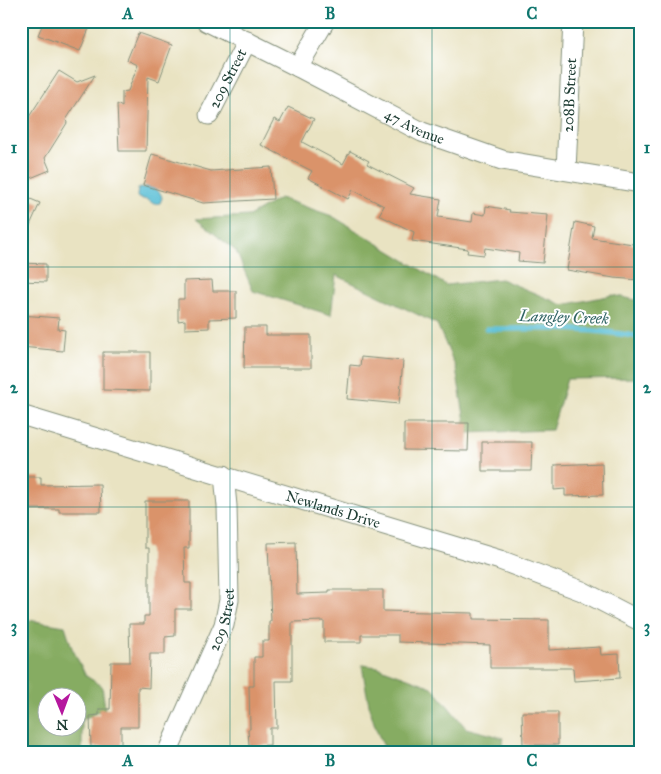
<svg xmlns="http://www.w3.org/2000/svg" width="661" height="774" viewBox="0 0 661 774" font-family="'IM FELL Great Primer',serif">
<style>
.forest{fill:#86ac62;stroke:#52744b;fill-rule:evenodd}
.water{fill:#57bed5;stroke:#3b7e84}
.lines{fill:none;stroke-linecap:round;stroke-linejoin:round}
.stream{stroke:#57bed5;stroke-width:5.5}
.building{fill:#da936a}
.minor-casing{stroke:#84907b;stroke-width:21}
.minor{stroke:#fff;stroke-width:19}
.grid{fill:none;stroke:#0f766e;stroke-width:1;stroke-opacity:0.55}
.labels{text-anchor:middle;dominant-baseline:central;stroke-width:4;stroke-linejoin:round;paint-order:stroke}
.street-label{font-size:15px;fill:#1f3d34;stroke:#fff}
.water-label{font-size:16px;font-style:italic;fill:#306464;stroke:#fff}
.neatline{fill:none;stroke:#0f766e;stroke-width:2}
.grid-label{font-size:16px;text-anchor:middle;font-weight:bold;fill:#0f766e}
</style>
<rect width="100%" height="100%" fill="#fff"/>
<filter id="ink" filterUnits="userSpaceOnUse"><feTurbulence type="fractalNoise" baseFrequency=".02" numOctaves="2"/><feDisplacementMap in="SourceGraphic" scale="10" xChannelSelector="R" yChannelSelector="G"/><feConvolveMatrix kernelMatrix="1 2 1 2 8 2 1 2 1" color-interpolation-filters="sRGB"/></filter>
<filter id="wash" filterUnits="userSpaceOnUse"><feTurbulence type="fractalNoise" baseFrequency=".0096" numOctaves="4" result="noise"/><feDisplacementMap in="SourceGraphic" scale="20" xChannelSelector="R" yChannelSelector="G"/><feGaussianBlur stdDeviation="1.12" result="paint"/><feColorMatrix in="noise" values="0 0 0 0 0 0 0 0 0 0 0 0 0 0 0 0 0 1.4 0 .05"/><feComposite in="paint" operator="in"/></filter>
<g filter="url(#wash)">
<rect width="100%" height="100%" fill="#e9e3c2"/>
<g class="forest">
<polygon points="280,198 332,216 446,285 501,279 563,305 613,295 640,301 640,378 567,379 552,430 467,433 456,368 437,324 336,275 331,315 253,291 236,251 196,219 249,216"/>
<path d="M21 612 28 620 65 626 72 648 86 676 102 686 105 708 82 720V753H21ZM48 696H78V726H48Z"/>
<path d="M362 665 378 667 432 687 466 728 504 738 498 753H388C371 727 367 695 362 665Z"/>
</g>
<path class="water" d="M146 187C153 188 161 190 162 198L160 203 154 204 148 200 138 198 137 196 138 189Z"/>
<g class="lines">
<path class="stream" d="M487 329C538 329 589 327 640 337"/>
</g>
<g id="blocks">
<g class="building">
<polygon points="44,21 92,21 80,51 38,35"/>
<polygon points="138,33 172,45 159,81 148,77 146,151 119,151 117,104 122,107 122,92 128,91 138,65 127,60"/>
<polygon points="59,71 77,82 95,75 66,120 67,123 45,158 50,170 21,182 21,129"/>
<polygon points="288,107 314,119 302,142 343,164 350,151 369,161 367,164 414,188 410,194 441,199 438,217 472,222 473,213 485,215 486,206 510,210 509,212 548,215 543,263 518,261 519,253 485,248 484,255 467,253 468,249 412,241 414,232 379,215 384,206 353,190 348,199 308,178 312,171 261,145 274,119 280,122"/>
<polygon points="152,154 211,171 271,167 273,199 203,203 143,185"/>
<polygon points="21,195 40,203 21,245"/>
<polygon points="575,222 594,226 592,238 640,245 640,280 614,278 567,270"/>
<polygon points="21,263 46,264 46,282 21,281"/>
<polygon points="212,280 213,291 236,291 236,318 209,319 209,328 185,329 185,320 178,321 178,299 184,299 184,281"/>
<polygon points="21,315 59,318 58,329 65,330 63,351 21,347"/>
<polygon points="245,327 266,327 266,335 311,335 311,368 244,368"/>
<polygon points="103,352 150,352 150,391 103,390"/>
<polygon points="361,357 403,361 399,404 347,399 350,365 360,366"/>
<polygon points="404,423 469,423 468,451 404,450"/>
<polygon points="482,442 532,442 531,471 482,471"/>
<polygon points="602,463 603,495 565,496 565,489 554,490 554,465"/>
<polygon points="21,477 41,477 41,485 100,484 101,512 59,512 59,509 26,509 26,503 21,503"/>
<polygon points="145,501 189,501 189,548 184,548 185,583 191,583 191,609 175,609 175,636 165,637 165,654 150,654 149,688 138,687 138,727 121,727 121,747 91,747 90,716 99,715 99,709 110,709 111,662 130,662 129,624 144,624 144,616 149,616 149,548 145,548"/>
<polygon points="296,542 297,594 329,593 329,590 383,590 383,611 473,613 473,619 549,620 549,650 600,647 601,655 619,654 620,678 574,681 573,668 490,668 490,645 398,642 398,635 361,635 361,642 324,642 324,621 292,622 292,681 276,681 277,728 270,728 270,745 249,746 248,729 250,729 249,686 254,686 254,657 262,657 262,641 269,641 269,621 271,621 268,543"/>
<polygon points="522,712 558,712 558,745 523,745"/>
</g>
</g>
</g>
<g filter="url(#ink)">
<use href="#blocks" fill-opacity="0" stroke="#84907b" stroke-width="1"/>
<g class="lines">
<g class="minor-casing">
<g id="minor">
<path id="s1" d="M206 21 298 67 422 132 502 160 640 183"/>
<polyline points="298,67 325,21"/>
<path id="s2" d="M209 115 247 41"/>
<path id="s3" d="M566 170 573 21"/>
<path id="s4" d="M21 415 500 560 582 591 640 621"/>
<path id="s5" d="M167 753 224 625 229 600 227 506 224 475"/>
</g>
</g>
<use href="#minor" class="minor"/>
</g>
</g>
<path class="grid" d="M230 21V753M432 21V753M21 267H640M21 507H640"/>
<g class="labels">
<g class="street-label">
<text stroke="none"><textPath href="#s2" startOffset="41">209 Street</textPath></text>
<text stroke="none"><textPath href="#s3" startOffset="75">208B Street</textPath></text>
<text stroke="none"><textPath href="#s1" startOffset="234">47 Avenue</textPath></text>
<text stroke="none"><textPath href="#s4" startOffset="326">Newlands Drive</textPath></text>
<text stroke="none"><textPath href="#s5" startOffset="145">209 Street</textPath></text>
</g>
<g class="water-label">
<text transform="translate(564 317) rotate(2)">Langley Creek</text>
</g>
</g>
<rect width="661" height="774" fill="none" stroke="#fff" stroke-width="55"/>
<g transform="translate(62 712) rotate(179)"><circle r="24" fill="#ffffff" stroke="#a5b1ae"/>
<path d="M0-4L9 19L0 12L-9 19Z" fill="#b5179e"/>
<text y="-8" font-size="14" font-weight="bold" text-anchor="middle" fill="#1f3d34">N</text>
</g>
<rect x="28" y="28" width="606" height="718" class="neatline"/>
<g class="grid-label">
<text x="128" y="19">A</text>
<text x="330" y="19">B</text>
<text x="532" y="19">C</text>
<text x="14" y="153">1</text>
<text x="647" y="153">1</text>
<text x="14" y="393">2</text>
<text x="647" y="393">2</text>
<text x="14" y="632">3</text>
<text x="647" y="632">3</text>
<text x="128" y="766">A</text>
<text x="330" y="766">B</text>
<text x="532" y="766">C</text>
</g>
</svg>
